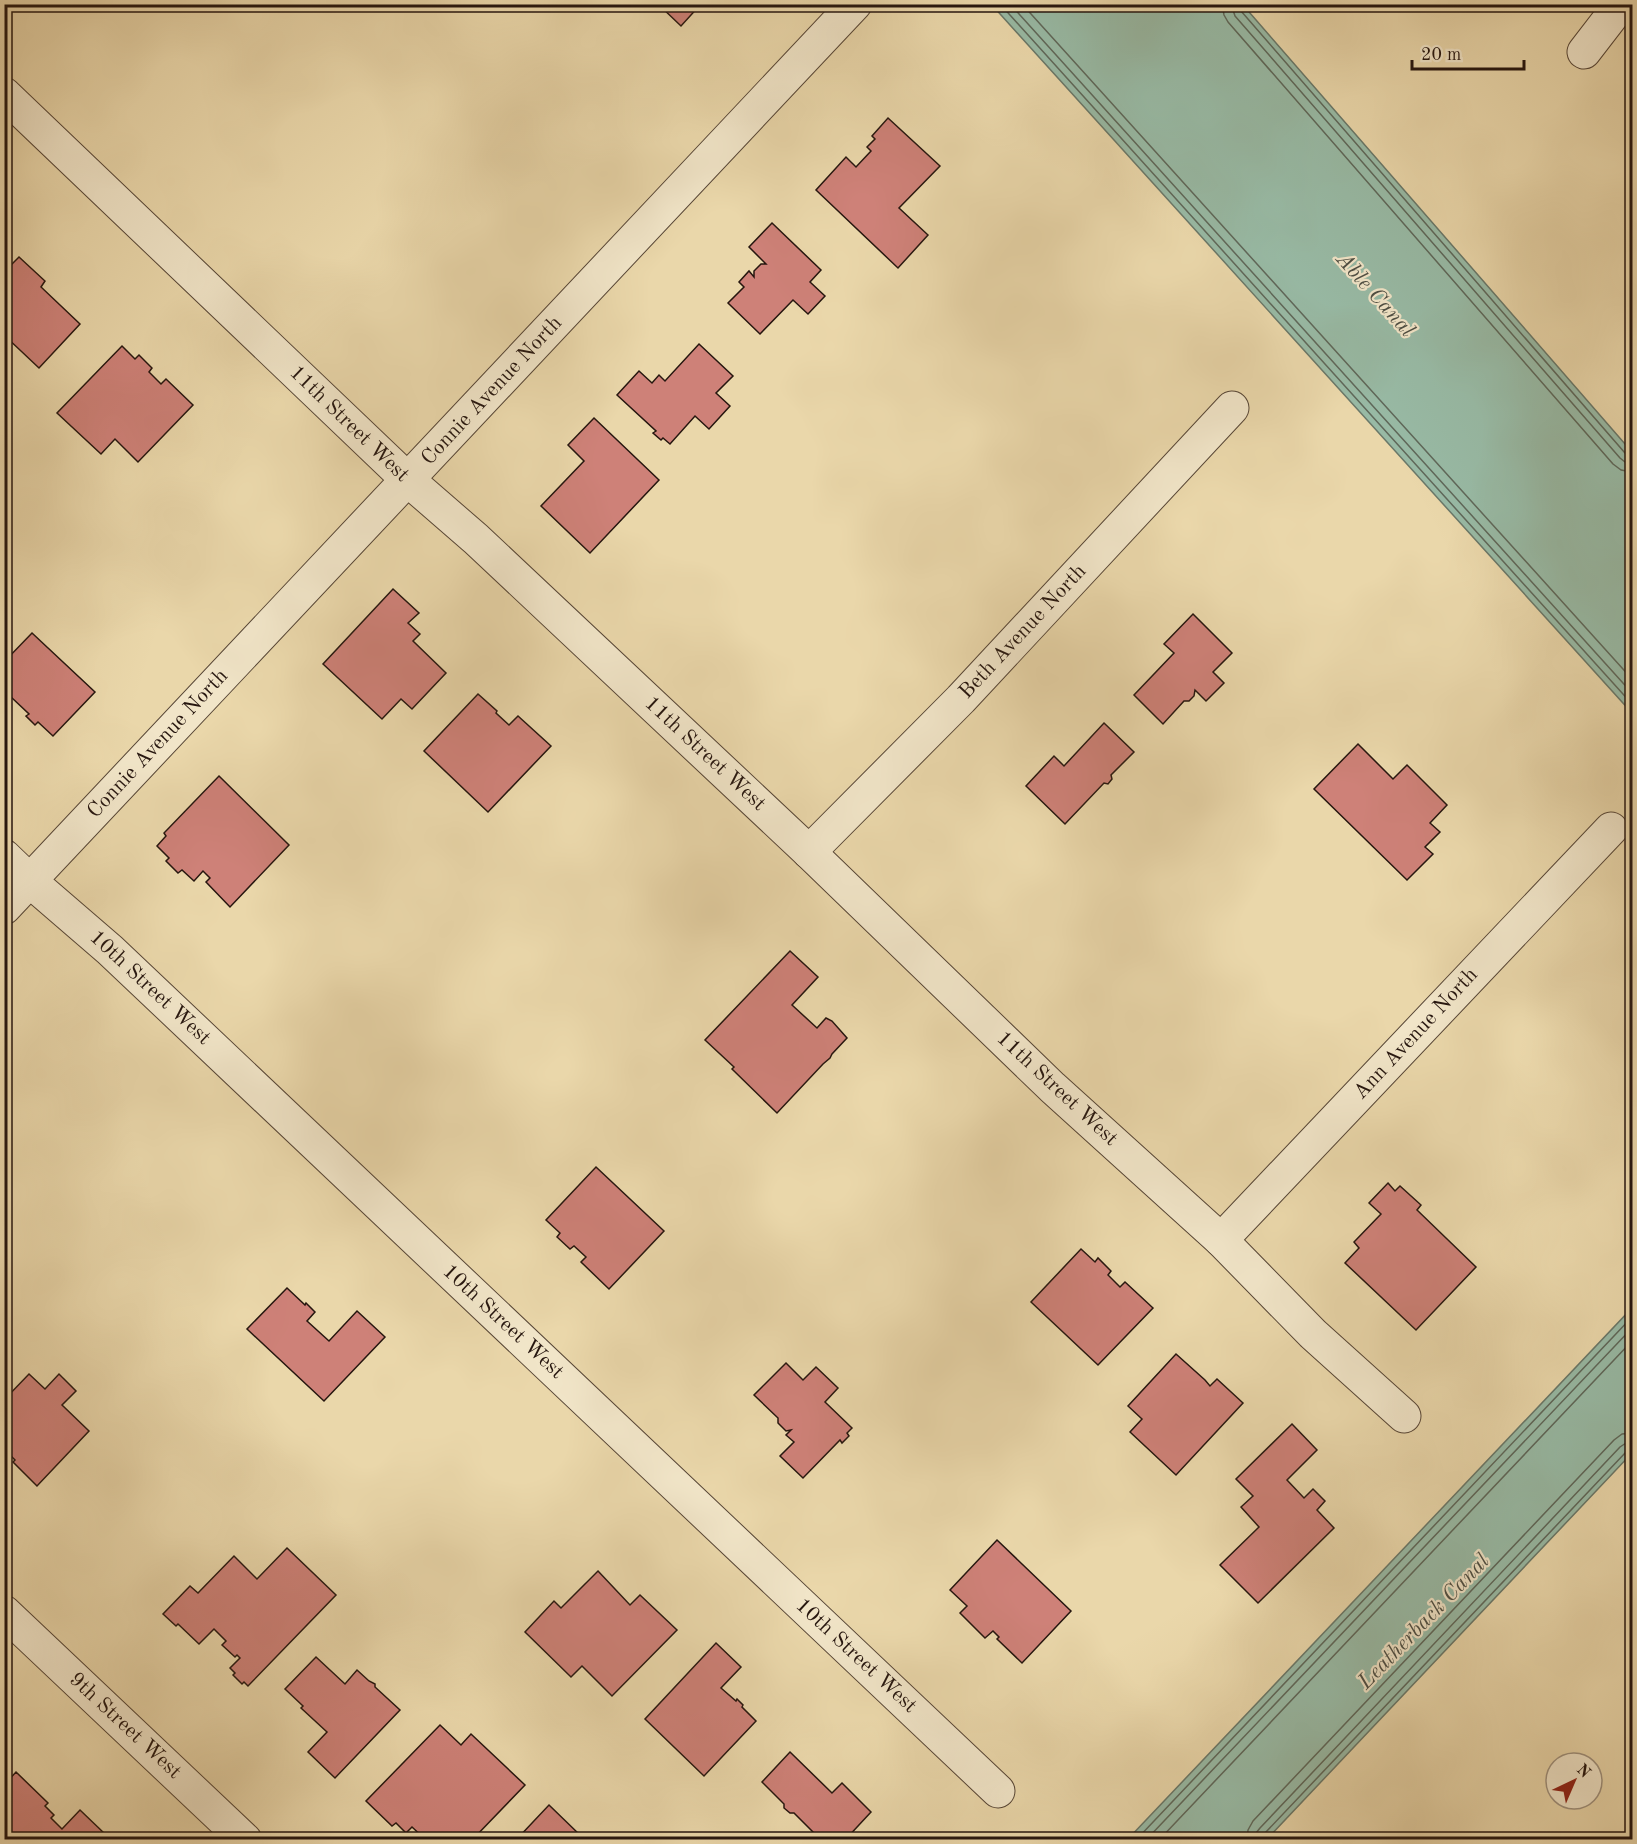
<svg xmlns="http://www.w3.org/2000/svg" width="1637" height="1844" viewBox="0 0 1637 1844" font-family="'Old Standard TT',serif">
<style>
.water{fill:#98baa5;stroke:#6a7869;stroke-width:1.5}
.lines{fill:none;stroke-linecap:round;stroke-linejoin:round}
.shore{stroke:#5f685a;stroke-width:1.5}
.building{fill:#ce8178;stroke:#26160f;stroke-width:1.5}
.street-casing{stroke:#574636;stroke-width:35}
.street{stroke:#f1e5c8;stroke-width:33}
.labels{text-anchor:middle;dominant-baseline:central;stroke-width:4.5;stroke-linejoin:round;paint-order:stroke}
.street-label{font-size:21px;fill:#26160f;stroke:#f1e5c8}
.water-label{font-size:22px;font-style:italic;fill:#4e4f44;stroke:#f1e5c8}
</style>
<rect width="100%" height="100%" fill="#ead7aa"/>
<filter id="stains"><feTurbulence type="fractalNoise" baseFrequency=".00333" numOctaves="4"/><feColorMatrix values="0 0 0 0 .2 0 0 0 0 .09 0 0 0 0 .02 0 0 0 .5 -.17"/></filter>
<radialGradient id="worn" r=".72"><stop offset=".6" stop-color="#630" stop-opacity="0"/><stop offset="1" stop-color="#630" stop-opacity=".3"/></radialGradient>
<g class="water">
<polygon points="992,5 1243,5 1632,452 1632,713"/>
<polygon points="1632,1308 1632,1453 1267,1839 1128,1839"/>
</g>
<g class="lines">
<g class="shore">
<polyline points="1000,4 1632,704"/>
<polyline points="1010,4 1632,693"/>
<polyline points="1022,4 1632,679"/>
<polyline points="1222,4 1224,15 1228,22 1613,464 1621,470 1632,472"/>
<polyline points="1231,4 1235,16 1620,458 1625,462 1632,463"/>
<polyline points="1239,4 1241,11 1625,453 1632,455"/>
<polyline points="1136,1840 1632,1317"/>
<polyline points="1146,1840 1632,1328"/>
<polyline points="1159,1840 1632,1341"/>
<polyline points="1247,1840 1248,1830 1253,1821 1614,1440 1622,1434 1632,1433"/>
<polyline points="1256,1840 1256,1833 1260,1828 1620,1447 1626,1443 1632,1442"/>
<polyline points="1263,1840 1265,1833 1626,1452 1632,1450"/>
</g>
</g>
<g class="building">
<polygon points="658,4 701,4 681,26"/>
<polygon points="888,118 940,166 899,208 928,235 898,268 816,190 846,157 856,167 871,151 867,147 875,139 872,136"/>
<polygon points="772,223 821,270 810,282 825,296 808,314 793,300 760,334 728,303 744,287 739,282 749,271 754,277 754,271 761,264 766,264 749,247"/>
<polygon points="19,257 45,281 41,287 80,324 39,368 4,335 4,272"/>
<polygon points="699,344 733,376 716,393 730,406 709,429 695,416 670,444 663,438 661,440 653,433 656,431 617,395 639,371 652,383 659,375 665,381"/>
<polygon points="122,346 135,359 139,355 152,368 149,372 161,384 166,379 193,405 138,462 115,439 101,454 57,413"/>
<polygon points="594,418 659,480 590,553 541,506 584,461 568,445"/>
<polygon points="393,589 419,613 408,623 420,634 413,641 446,673 412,709 401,699 382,719 323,664"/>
<polygon points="1193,614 1232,653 1213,672 1224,683 1206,701 1195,690 1194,696 1189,701 1184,701 1163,724 1134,695 1174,653 1164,644"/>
<polygon points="32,633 95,692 53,736 38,722 35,725 26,716 29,714 11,697 4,704 4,662"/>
<polygon points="478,694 497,711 496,713 509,725 518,716 551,746 488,812 424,751"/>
<polygon points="1104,723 1134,752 1111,775 1112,779 1108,784 1104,783 1065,824 1026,786 1054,756 1064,766"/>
<polygon points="1358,744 1393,779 1407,765 1447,805 1430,823 1440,832 1425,847 1433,854 1407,880 1314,789"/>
<polygon points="219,776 289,845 230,907 206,882 210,878 203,871 194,881 182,870 178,873 166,861 169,858 157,846 166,836 164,833"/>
<polygon points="790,951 818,977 792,1005 817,1028 826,1018 832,1021 847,1038 832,1054 830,1058 823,1064 777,1113 732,1069 734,1067 705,1040"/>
<polygon points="596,1167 664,1231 609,1289 581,1262 586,1257 574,1246 570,1249 557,1237 560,1233 546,1220"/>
<polygon points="1388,1183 1395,1191 1400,1186 1421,1205 1417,1210 1476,1267 1416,1330 1345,1263 1359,1248 1354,1242 1381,1214 1369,1203"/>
<polygon points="1081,1249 1095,1262 1098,1258 1111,1271 1108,1275 1120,1287 1125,1282 1153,1308 1098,1365 1031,1302"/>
<polygon points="287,1288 305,1305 306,1303 315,1312 307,1321 329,1341 357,1311 385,1337 324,1401 247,1329"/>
<polygon points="1176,1354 1205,1380 1210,1386 1217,1379 1243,1403 1176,1475 1130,1432 1142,1419 1128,1406"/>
<polygon points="786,1363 803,1380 816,1367 838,1388 825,1402 852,1428 847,1433 849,1436 842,1443 840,1440 803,1478 780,1456 794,1442 786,1435 791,1430 786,1431 778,1423 778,1418 754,1395"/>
<polygon points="29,1374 45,1389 59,1374 76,1391 62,1405 89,1431 37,1486 13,1462 15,1460 7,1452 4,1455 4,1400"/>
<polygon points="1292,1424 1317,1450 1287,1480 1304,1498 1313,1489 1325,1501 1317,1510 1334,1528 1258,1603 1220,1565 1259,1527 1241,1507 1253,1496 1236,1479"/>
<polygon points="997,1540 1071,1611 1022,1663 997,1639 999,1637 993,1631 985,1638 960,1613 967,1606 950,1590"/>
<polygon points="287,1548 336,1595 248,1686 244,1682 242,1684 233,1675 235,1673 230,1668 240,1658 237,1655 235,1657 222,1645 226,1641 214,1629 199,1644 178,1624 176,1626 163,1614 190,1586 198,1593 234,1556 257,1579"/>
<polygon points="598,1571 630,1605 640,1595 677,1630 612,1696 582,1666 571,1677 525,1632 554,1601 561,1608"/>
<polygon points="716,1643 741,1667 721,1688 736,1701 737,1699 743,1705 742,1707 756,1721 704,1776 645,1719"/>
<polygon points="316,1657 345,1684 357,1670 369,1681 375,1684 375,1687 400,1710 335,1778 308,1752 327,1732 301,1708 303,1706 285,1689"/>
<polygon points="440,1725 461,1745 471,1734 525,1785 472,1840 426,1840 412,1827 406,1833 396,1823 392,1826 366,1801"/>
<polygon points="790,1752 832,1793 842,1783 871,1812 845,1840 821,1840 794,1813 790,1813 784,1808 784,1804 762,1782"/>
<polygon points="16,1772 48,1803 45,1806 54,1815 51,1818 62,1829 80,1810 105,1834 99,1840 4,1840 4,1785"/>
<polygon points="549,1805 581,1836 577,1840 516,1840"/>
</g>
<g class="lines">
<g class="street-casing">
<g id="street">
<polyline points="1584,52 1621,4"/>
<polyline points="4,94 408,480 476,539 809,852 1052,1087 1221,1240 1313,1334 1404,1416"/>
<polyline points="809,852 961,699 1232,408"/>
<polyline points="4,856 30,881 110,950 998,1791"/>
<polyline points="4,908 855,4"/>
<polyline points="1221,1240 1611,829"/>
<polyline points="4,1612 245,1840"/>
</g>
</g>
<use href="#street" class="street"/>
</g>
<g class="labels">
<g class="street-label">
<text transform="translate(492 391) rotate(-47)">Connie Avenue North</text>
<text transform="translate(349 424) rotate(44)">11th Street West</text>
<text transform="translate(1023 632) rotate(-47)">Beth Avenue North</text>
<text transform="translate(158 744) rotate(-47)">Connie Avenue North</text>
<text transform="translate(705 754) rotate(43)">11th Street West</text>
<text transform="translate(150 988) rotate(43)">10th Street West</text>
<text transform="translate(1416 1034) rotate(-47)">Ann Avenue North</text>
<text transform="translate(1057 1089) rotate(43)">11th Street West</text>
<text transform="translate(503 1322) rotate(43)">10th Street West</text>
<text transform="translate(856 1656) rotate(43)">10th Street West</text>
<text transform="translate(125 1726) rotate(43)">9th Street West</text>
</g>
<g class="water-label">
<text transform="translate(1375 295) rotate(48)">Able Canal</text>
<text transform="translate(1424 1622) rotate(-46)">Leatherback Canal</text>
</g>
</g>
<rect width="1637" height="1844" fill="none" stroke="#ead7aa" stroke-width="24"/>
<rect x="6" y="6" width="1625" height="1832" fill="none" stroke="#26160f" stroke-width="3"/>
<rect x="12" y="12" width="1613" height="1820" fill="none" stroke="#26160f" stroke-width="1.5"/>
<g transform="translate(1574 1781) rotate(44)"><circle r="28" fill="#f1e5c8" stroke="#a0927e" stroke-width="1.5"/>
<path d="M0-4.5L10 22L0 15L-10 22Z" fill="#8f2418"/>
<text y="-9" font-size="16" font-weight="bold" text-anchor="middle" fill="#26160f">N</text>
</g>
<path d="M1412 60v9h112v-9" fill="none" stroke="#26160f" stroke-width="3"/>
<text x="1421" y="60" font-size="18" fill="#26160f" stroke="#f1e5c8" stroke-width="4.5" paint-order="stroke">20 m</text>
<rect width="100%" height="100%" filter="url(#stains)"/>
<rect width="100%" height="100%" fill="url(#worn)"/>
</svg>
